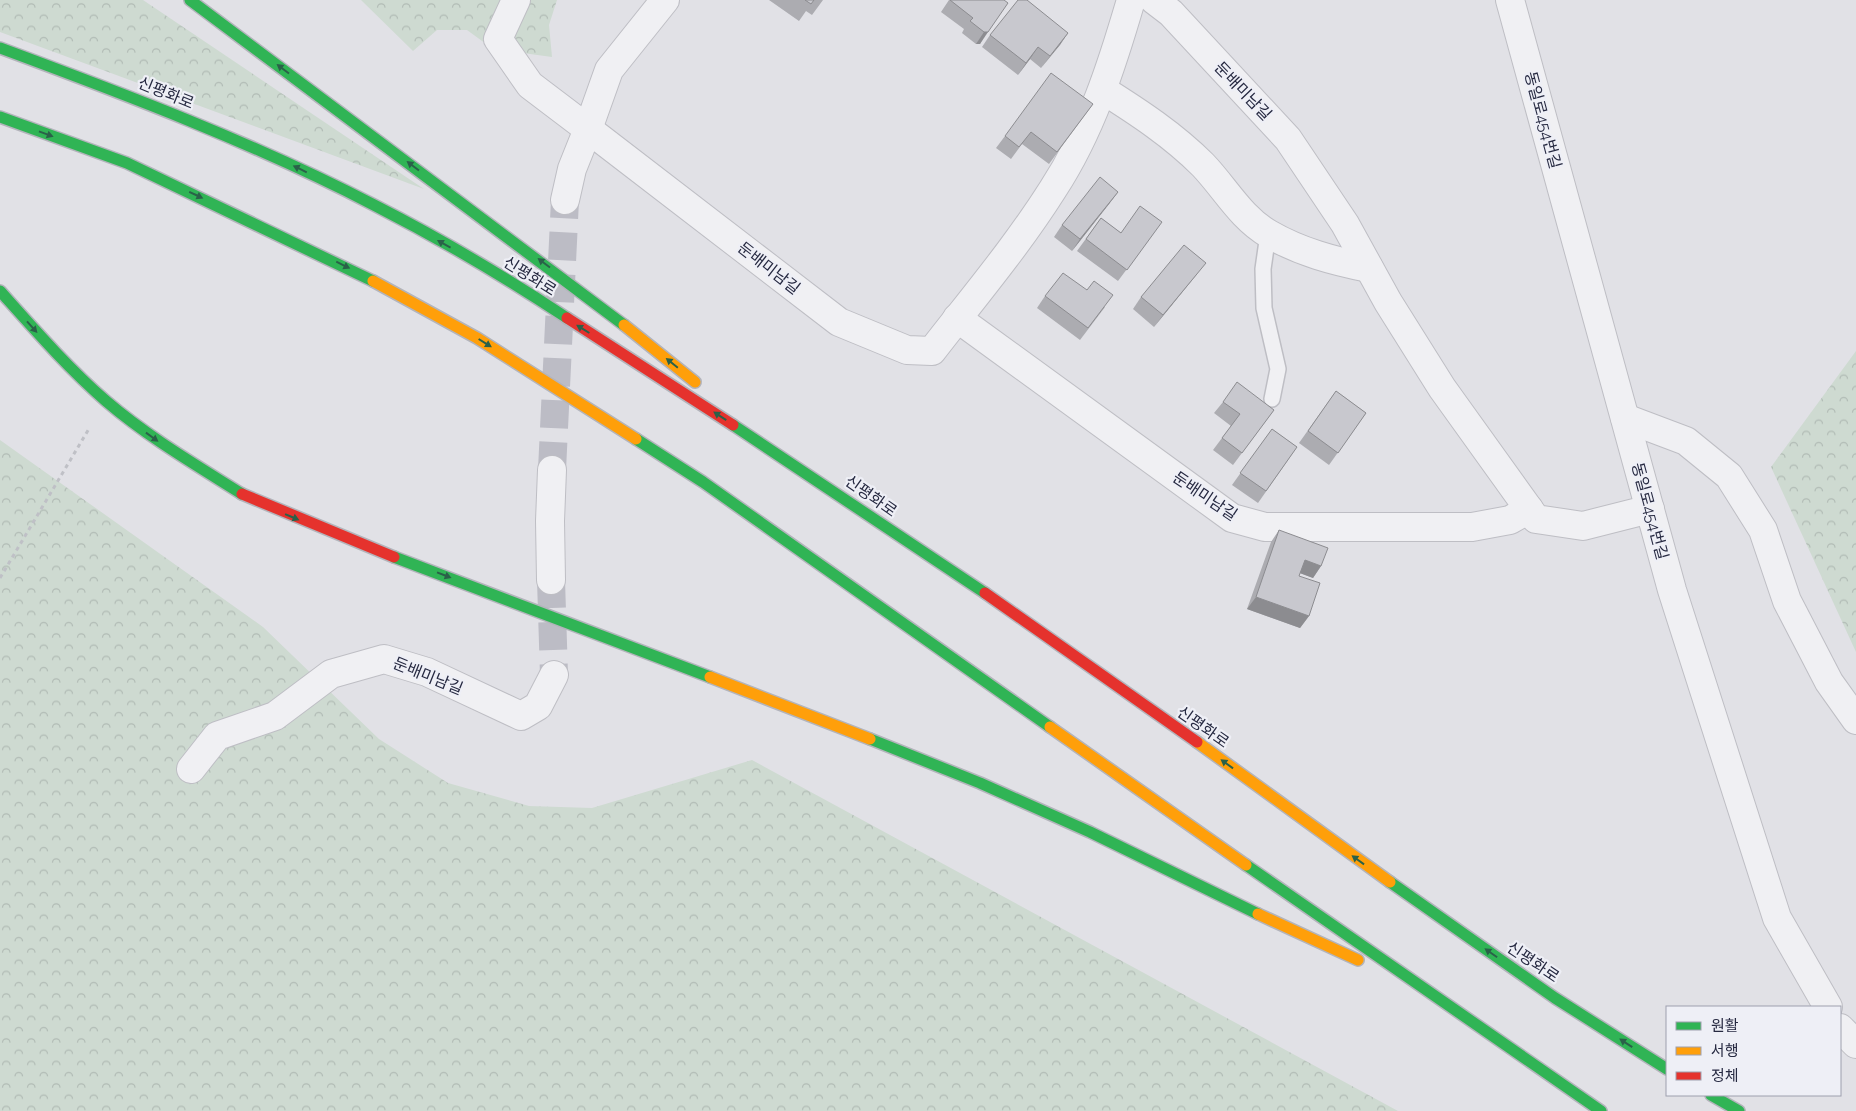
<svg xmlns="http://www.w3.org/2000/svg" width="1856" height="1111" viewBox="0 0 1856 1111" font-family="Raleway,'Noto Sans KR',sans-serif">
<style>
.forest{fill:url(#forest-crowns)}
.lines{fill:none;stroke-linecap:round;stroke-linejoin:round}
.street-tunnel{stroke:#bcbcc5;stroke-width:28;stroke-dasharray:28 14;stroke-linecap:butt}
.lane-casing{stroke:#bebec4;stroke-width:18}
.street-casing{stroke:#bebec4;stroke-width:30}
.fast-casing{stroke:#b3b4bb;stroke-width:14}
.slow-casing{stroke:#b3b4bb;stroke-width:14}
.jam-casing{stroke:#b3b4bb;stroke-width:14}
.path{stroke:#bfc0c6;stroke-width:3;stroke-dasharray:4 4;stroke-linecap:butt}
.lane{stroke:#f0f0f3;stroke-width:15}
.street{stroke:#f0f0f3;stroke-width:28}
.fast{stroke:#30b455;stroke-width:11}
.slow{stroke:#ff9f0a;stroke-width:11}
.jam{stroke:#e5322d;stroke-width:11}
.wall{fill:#acacb1}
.shaded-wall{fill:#8c8c90}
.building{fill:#c8c8ce;stroke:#8c8c90}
.oneway{fill:#2a6149}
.labels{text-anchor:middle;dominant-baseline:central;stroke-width:4.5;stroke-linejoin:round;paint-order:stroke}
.street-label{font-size:16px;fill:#262941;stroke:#eeeff6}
</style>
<defs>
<pattern id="forest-crowns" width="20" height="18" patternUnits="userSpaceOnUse" patternTransform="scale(1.25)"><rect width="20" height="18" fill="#cedad1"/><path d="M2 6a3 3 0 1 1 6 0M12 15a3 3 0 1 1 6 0" fill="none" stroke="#b1bbb5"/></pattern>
</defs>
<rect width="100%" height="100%" fill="#e1e1e6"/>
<g class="forest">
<polygon points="0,0 143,0 424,189 0,32"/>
<polygon points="361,0 557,0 549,25 552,57 493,49 467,30 437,30 413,51"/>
<polygon points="1856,351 1856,652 1771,467"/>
<polygon points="0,440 263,627 379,739 448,783 529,806 592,808 752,760 1398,1111 0,1111"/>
</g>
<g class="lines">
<g class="street-tunnel">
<polyline points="552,470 565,200"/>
<polyline points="551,580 554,675"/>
</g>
<g class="lane-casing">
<polyline id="lane" points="1268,234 1263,269 1264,308 1278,369 1272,399"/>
</g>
<g class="street-casing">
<g id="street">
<polyline points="516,0 498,39 530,85 588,129 609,70 665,0"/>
<polyline points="1154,0 1171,13 1288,139 1345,224 1388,302 1442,388 1536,519 1583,526 1650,509"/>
<polyline points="1510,0 1672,590 1777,918 1828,1007"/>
<path d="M1103 90C1138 112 1173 135 1203 165 1225 188 1241 218 1269 234 1300 252 1334 261 1369 268"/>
<path d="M565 200 572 169 588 129 839 322 907 350 932 351C973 298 1017 246 1053 189 1091 131 1112 65 1131 0"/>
<polyline points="957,318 1232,518 1265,527 1472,527 1510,520 1529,509"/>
<polyline points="1625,418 1686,441 1729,476 1763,530 1787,601 1829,682 1856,720"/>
<polyline points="551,580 550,521 552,470"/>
<polyline points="191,769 217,736 275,716 331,674 384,659 427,672 521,716 538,706 554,675"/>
<polyline points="1840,1028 1856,1044"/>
</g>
</g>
<g class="fast-casing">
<g id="fast">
<polyline points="190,0 624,325"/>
<path d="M0 48C127 95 254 143 374 205 441 239 505 277 567 318"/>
<polyline points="0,117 127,163 373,281"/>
<path d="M0 291C34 329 68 368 106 401 148 437 196 465 242 494"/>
<polyline points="733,425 985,593"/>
<polyline points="636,439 703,482 1050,727"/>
<polyline points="394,557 710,677"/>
<polyline points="870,739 980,783 1090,832 1258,914"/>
<polyline points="1246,865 1601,1111"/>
<polyline points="1390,882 1555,998 1667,1069"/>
<polyline points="1711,1095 1739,1111"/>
</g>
</g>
<g class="slow-casing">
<g id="slow">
<polyline points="373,281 477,338 636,439"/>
<polyline points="624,325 695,382"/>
<polyline points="710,677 870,739"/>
<polyline points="1050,727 1246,865"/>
<polyline points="1197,742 1390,882"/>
<polyline points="1258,914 1358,960"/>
</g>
</g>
<g class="jam-casing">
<g id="jam">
<polyline points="567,318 733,425"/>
<polyline points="242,494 394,557"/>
<polyline points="985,593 1197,742"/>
</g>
</g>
<polyline class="path" points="0,578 90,427"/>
<use href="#lane" class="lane"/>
<use href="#street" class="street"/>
<use href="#fast" class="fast"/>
<use href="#slow" class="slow"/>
<use href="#jam" class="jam"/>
</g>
<g class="wall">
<polygon points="769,0 823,0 812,15 806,11 799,21"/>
<polygon points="949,0 1004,0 980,44 976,44 962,33 964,29 941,12"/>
<polygon points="1068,33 1041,68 1030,59 1018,75 982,47 990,35"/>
<polygon points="1093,104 1049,164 1022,144 1011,159 996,148 1005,136"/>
<polygon points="1118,192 1109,204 1072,251 1054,237 1062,225"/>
<polygon points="1101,218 1121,233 1153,234 1118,281 1077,251"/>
<polygon points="1197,274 1154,327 1133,309 1141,297"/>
<polygon points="1045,296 1105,307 1080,340 1037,308"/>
<polygon points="1336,391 1366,413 1329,465 1299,443"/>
<polygon points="1223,402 1274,410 1233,465 1213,450 1231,426 1214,413"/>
<polygon points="1272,429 1297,447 1258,503 1232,485"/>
<polygon points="1279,530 1321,566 1313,578 1300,573 1299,576 1309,616 1300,628 1247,609 1271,542"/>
</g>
<g class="shaded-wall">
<polygon points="984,32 988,32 980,44 976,44"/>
<polygon points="1068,33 1060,45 1041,68 1050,56"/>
<polygon points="1038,47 1030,59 1018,75 1026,63"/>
<polygon points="1118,192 1109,204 1072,251 1080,239"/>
<polygon points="1206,263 1197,274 1154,327 1163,315"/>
<polygon points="1305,560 1321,566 1313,578 1297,572"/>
<polygon points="1256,597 1309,616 1300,628 1247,609"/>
</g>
<g class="building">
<polygon points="805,0 814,0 811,4"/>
<polygon points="950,0 1004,0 1008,3 988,32 984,32 970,21 973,18"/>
<polygon points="1018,0 1027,0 1068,33 1050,56 1038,47 1026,63 990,35"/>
<polygon points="1051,73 1093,104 1057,152 1031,132 1019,147 1005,136"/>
<polygon points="1100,177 1118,192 1080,239 1062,225"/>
<polygon points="1140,206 1162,222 1127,270 1086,239 1101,218 1121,233"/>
<polygon points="1184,245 1206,263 1163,315 1141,297"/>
<polygon points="1063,273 1087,290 1094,281 1113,295 1088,328 1045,296"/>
<polygon points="1237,382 1274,410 1242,453 1222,438 1240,414 1223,402"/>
<polygon points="1336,391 1366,413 1338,453 1308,431"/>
<polygon points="1272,429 1297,447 1266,491 1240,473"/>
<polygon points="1279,530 1328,548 1321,566 1305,560 1299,576 1320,583 1309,616 1256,597"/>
</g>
<defs><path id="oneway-solid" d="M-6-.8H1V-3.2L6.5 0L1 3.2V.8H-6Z" transform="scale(1.25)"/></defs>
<g class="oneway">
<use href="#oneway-solid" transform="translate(283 69) rotate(-143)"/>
<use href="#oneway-solid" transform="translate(46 134) rotate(20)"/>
<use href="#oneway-solid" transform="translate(413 166) rotate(-143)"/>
<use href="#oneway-solid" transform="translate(300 169) rotate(-154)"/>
<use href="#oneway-solid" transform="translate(196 195) rotate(25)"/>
<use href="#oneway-solid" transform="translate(444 244) rotate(-151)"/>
<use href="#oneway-solid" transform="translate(544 263) rotate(-143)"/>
<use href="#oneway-solid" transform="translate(343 265) rotate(26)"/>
<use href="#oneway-solid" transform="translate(32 327) rotate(48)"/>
<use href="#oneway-solid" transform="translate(583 329) rotate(-148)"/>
<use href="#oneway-solid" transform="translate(485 343) rotate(32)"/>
<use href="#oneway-solid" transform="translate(672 363) rotate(-141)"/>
<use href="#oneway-solid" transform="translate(720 416) rotate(-147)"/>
<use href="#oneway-solid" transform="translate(152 437) rotate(36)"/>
<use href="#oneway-solid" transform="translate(292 517) rotate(23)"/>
<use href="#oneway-solid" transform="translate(444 575) rotate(21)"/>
<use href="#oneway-solid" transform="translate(1227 764) rotate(-144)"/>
<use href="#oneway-solid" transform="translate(1358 860) rotate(-144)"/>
<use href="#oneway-solid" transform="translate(1491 953) rotate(-145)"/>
<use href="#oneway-solid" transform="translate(1626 1043) rotate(-147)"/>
</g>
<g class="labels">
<g class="street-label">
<text transform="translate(1243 91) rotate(46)">둔배미남길</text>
<text transform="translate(166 93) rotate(22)">신평화로</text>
<text transform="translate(1543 120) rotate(75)">동일로454번길</text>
<text transform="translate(769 268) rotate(38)">둔배미남길</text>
<text transform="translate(530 276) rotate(32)">신평화로</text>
<text transform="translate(871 496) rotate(35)">신평화로</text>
<text transform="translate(1205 496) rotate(34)">둔배미남길</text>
<text transform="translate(1650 511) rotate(75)">동일로454번길</text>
<text transform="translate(428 676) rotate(22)">둔배미남길</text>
<text transform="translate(1203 727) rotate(35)">신평화로</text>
<text transform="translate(1533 962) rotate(34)">신평화로</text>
</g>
</g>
<rect x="1666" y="1006" width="175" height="90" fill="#eeeff6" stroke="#9ea0ae"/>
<rect x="1676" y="1022" width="25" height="8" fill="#30b455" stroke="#9ea0ae"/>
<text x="1711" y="1031" font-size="15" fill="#262941">원활</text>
<rect x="1676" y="1047" width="25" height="8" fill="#ff9f0a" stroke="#9ea0ae"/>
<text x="1711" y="1056" font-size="15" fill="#262941">서행</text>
<rect x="1676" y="1072" width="25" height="8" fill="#e5322d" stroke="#9ea0ae"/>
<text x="1711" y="1081" font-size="15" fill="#262941">정체</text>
</svg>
